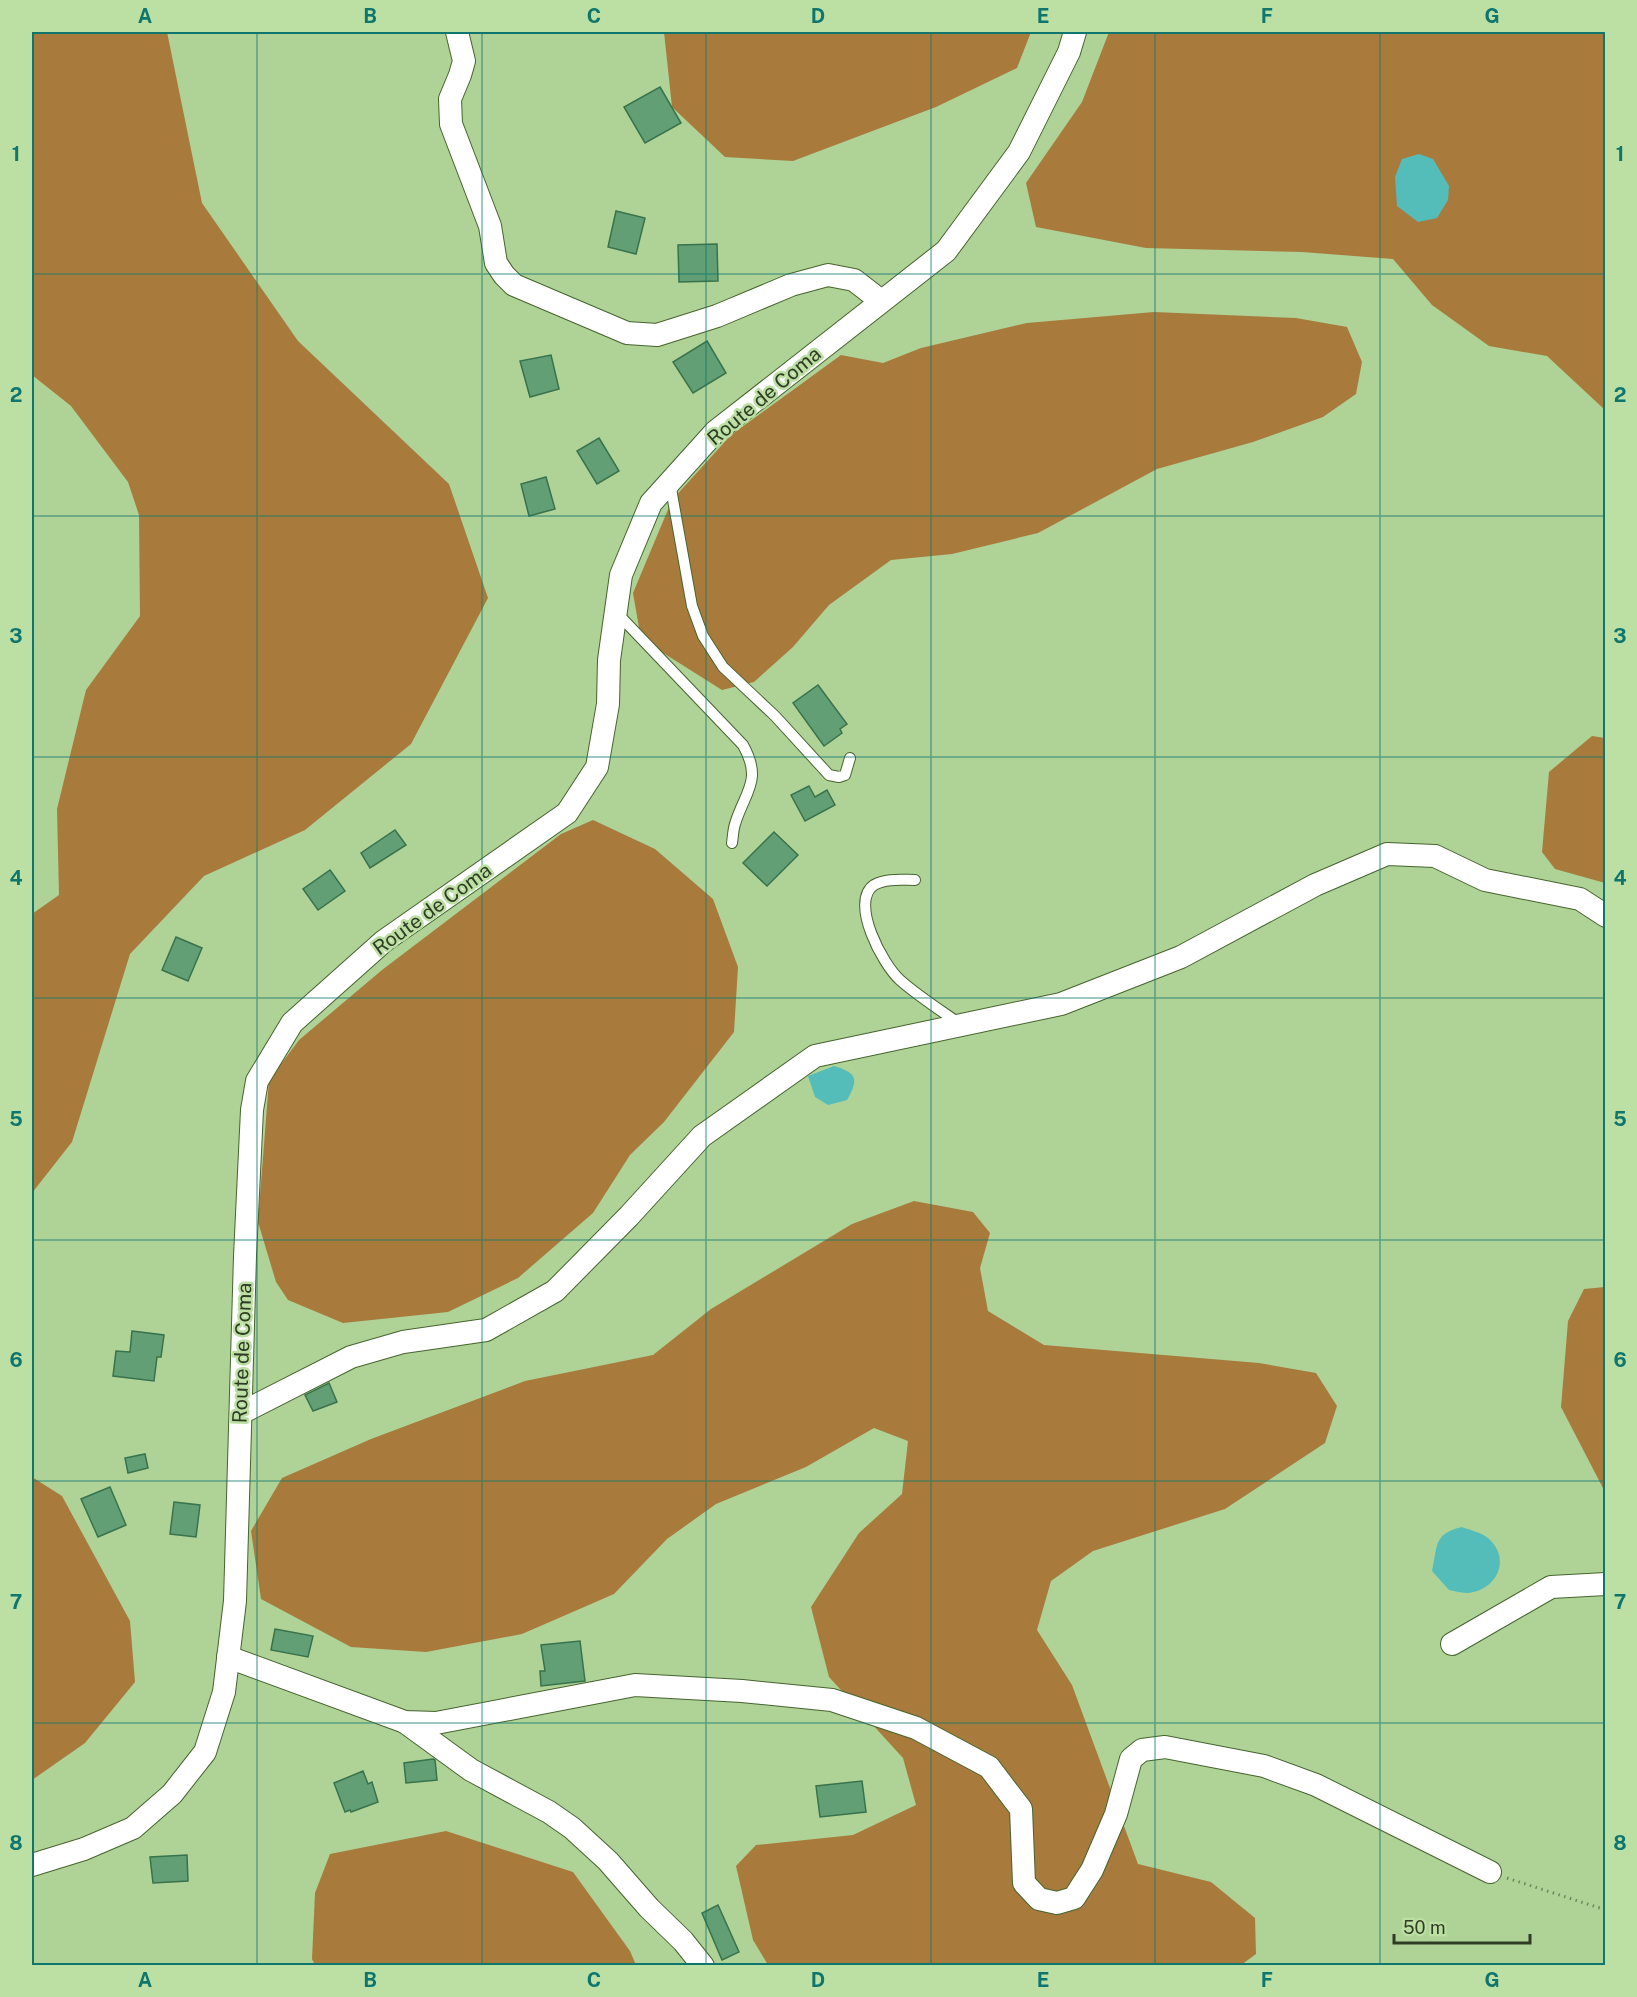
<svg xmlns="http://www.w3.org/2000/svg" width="1637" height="1997" viewBox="0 0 1637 1997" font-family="'Public Sans',sans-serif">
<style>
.forest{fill:#a87b3d}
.water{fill:#54bdba}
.building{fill:#639f75;stroke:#38734c;stroke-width:1.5}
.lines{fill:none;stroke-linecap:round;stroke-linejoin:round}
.lane-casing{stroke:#46642e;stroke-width:12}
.street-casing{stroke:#46642e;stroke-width:24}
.path{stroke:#70885e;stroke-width:3;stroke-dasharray:1.5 4.5;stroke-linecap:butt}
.lane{stroke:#fff;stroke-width:10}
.street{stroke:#fff;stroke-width:22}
.grid{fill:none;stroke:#0f766e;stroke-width:1.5;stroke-opacity:0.55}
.labels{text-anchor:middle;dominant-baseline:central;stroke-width:5;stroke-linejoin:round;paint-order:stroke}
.street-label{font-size:20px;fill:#2f3c24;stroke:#bcdfa3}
.neatline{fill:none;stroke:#0f766e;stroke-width:2}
.grid-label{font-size:20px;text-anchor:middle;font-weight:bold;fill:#0f766e}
</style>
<rect width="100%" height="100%" fill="#afd297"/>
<g class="forest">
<polygon points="32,32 167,32 202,203 298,341 449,484 488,598 411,744 305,830 204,876 130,954 72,1142 32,1193 32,914 59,895 57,809 86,690 140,616 139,515 128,482 71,406 32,375"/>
<polygon points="664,32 1031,32 1017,68 936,107 793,161 725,157 672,107"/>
<polygon points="1109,32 1605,32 1605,410 1547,356 1489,346 1432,305 1393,259 1302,252 1146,248 1036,227 1026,183 1082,102"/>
<polygon points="1154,312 1296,318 1347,327 1362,362 1356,394 1323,417 1253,442 1157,469 1038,533 952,554 891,560 829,605 793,647 754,682 722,690 641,639 633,593 672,500 731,435 841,355 883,363 921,348 1027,323"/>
<polygon points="1592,736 1605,738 1605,883 1555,869 1542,852 1549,772"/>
<polygon points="593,820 655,849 713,899 738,967 734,1032 664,1122 630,1155 593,1213 518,1278 448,1312 343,1323 288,1300 276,1282 258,1222 269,1080 299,1040 382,970 561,834"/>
<polygon points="914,1201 973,1212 990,1233 980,1268 988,1311 1044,1345 1259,1363 1316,1373 1337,1406 1325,1443 1225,1509 1093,1551 1051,1581 1037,1630 1072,1685 1138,1864 1211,1882 1255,1918 1256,1954 1241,1965 768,1965 753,1940 736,1866 756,1845 853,1835 916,1805 903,1758 829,1677 811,1607 859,1533 902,1494 908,1441 874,1428 806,1467 716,1504 667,1539 614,1594 522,1634 426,1652 351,1647 261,1599 251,1531 282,1478 371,1439 525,1381 653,1355 711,1309 852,1224"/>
<polygon points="1605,1287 1606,1287 1605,1492 1561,1407 1568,1321 1584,1289"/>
<polygon points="32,1477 62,1496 130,1621 135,1682 85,1743 32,1780"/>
<polygon points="446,1831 573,1872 630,1951 636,1965 315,1965 312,1959 315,1893 330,1854"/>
</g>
<g class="water">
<polygon points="1419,154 1433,159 1449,186 1448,200 1437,218 1418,222 1397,206 1395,177 1402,159"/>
<path d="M834 1066C857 1073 859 1079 847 1100L828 1105 815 1097 808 1076Z"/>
<path d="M1462 1527C1470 1530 1482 1533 1488 1538 1512 1559 1497 1590 1468 1593 1462 1593 1455 1591 1449 1590L1432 1571C1438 1545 1433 1534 1462 1527Z"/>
</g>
<g class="building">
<polygon points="660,87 681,123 645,143 624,107"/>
<polygon points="616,211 645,218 636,254 608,247"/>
<polygon points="717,244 718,281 679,282 678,245"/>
<polygon points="707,341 726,373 693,393 673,362"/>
<polygon points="551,355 559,389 530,397 520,361"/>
<polygon points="599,438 619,471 597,484 577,451"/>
<polygon points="546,477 555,509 529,516 521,484"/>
<polygon points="818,685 847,724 840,729 842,733 824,746 793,703"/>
<polygon points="809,786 815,797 827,790 835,805 805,821 791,795"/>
<polygon points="395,830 406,845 370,868 361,853"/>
<polygon points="774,832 798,855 767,886 743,863"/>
<polygon points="330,870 345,891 318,910 303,889"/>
<polygon points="176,937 202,948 188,981 162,970"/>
<polygon points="132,1331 164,1335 161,1357 157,1357 154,1381 113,1376 116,1351 130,1352"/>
<polygon points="329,1383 337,1402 313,1411 305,1395"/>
<polygon points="145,1454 148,1468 128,1473 125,1458"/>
<polygon points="110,1487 126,1525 98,1537 81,1499"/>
<polygon points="174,1502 200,1505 196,1537 170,1534"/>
<polygon points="275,1629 313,1636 308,1657 271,1650"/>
<polygon points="580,1641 585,1681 541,1686 540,1671 545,1671 541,1645"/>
<polygon points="433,1759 435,1760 437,1780 406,1783 404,1763"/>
<polygon points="363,1771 368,1784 372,1782 378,1802 351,1812 350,1810 345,1812 334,1783"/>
<polygon points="862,1781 866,1812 820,1817 816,1786"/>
<polygon points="187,1855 188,1881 153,1883 150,1857"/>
<polygon points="718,1905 739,1952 722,1960 702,1913"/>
</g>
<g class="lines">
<g class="lane-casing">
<g id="lane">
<polyline points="670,483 692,606 703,636 723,667 775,716 829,775 839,777 845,775 850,758"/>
<path d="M616 612 743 745C763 781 745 791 735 824 733 830 733 837 732 843"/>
<path d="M915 880C902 880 886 878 874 885 849 902 883 965 900 980 918 996 940 1010 960 1024"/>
</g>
</g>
<g class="street-casing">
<g id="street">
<polyline points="457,32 464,61 460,75 450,99 451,124 490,226 496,263 504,275 514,285 627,333 657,335 717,316 791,285 828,275 854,280 881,301"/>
<polyline points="241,1413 351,1357 403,1342 486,1330 555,1291 629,1216 702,1136 815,1056 1061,1004 1181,957 1315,885 1387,854 1435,856 1485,880 1580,899 1606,916"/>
<polyline points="1452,1644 1551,1587 1606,1584"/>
<polyline points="228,1657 405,1722 436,1723 635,1685 742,1691 832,1700 916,1728 989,1767 1021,1809 1024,1883 1039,1899 1057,1903 1074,1898 1092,1870 1116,1814 1131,1759 1142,1750 1165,1747 1264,1766 1316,1785 1490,1872"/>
<polyline points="405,1722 471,1770 549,1812 572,1828 608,1861 649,1908 683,1941 703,1966"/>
<polyline points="32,1865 84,1849 133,1828 172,1794 205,1752 224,1692 235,1601 245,1256 252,1110 257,1081 292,1023 384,941 567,813 597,767 608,704 609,660 621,575 651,503 715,432 946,251 1019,152 1069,52 1075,32"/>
</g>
</g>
<polyline class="path" points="1507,1878 1606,1910"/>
<use href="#lane" class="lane"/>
<use href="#street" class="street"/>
</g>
<path class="grid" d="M257 32V1966M482 32V1966M706 32V1966M931 32V1966M1155 32V1966M1380 32V1966M32 274H1606M32 516H1606M32 757H1606M32 998H1606M32 1240H1606M32 1481H1606M32 1723H1606"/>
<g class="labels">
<g class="street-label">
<text transform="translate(764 396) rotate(-40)">Route de Coma</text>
<text transform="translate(432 909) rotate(-36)">Route de Coma</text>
<text transform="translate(242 1353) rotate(-88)">Route de Coma</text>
</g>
</g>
<rect width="1637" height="1997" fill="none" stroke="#bcdfa3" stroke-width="66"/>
<path d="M1394 1934v9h136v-9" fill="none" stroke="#2f3c24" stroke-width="3"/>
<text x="1403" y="1934" font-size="18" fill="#2f3c24" stroke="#bcdfa3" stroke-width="4.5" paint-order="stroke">50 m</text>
<rect x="33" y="33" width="1571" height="1931" class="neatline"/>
<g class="grid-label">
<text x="145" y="23">A</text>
<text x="370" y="23">B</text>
<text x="594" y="23">C</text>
<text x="818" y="23">D</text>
<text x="1043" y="23">E</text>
<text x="1267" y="23">F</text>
<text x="1492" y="23">G</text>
<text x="16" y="161">1</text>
<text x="1620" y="161">1</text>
<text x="16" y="402">2</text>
<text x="1620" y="402">2</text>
<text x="16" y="643">3</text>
<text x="1620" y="643">3</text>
<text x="16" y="885">4</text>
<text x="1620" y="885">4</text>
<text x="16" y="1126">5</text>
<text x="1620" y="1126">5</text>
<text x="16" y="1367">6</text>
<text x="1620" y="1367">6</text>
<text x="16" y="1609">7</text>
<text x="1620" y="1609">7</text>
<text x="16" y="1850">8</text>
<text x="1620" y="1850">8</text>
<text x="145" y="1987">A</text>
<text x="370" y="1987">B</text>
<text x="594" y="1987">C</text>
<text x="818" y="1987">D</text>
<text x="1043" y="1987">E</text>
<text x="1267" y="1987">F</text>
<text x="1492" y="1987">G</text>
</g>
</svg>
